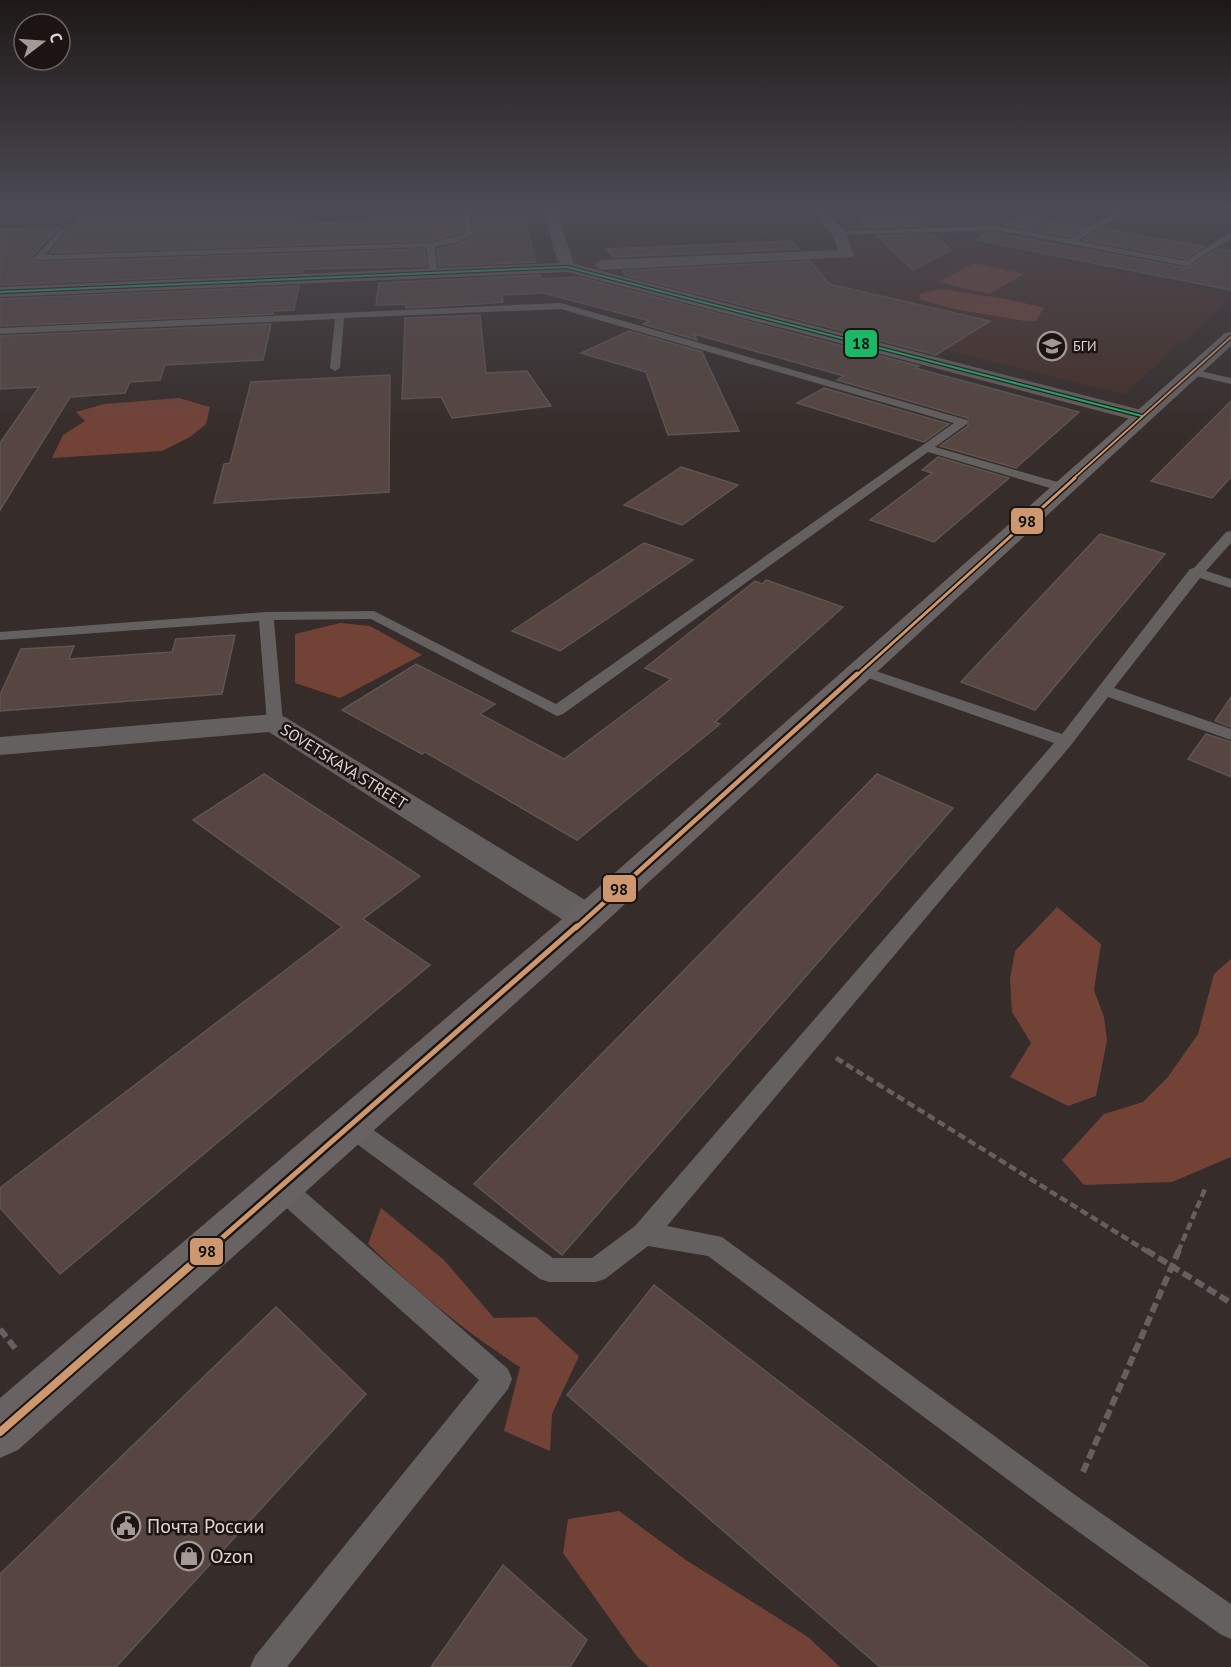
<svg xmlns="http://www.w3.org/2000/svg" width="1231" height="1667" viewBox="0 0 1231 1667" font-family="'PT Sans',sans-serif">
<style>
.built{fill:#452e28}
.green{fill:#734237}
.building{fill:#564540;stroke:#5e5553;stroke-width:1.5}
.lines{fill:none;stroke-linecap:round;stroke-linejoin:round}
.path-far1{stroke:#65605f;stroke-width:4.5;stroke-dasharray:8 4;stroke-linecap:butt}
.path{stroke:#65605f;stroke-width:6;stroke-dasharray:10 4.5;stroke-linecap:butt}
.lane{fill:#64605f;fill-rule:evenodd}
.street{fill:#64605f;fill-rule:evenodd}
.secondary{fill:#686362;fill-rule:evenodd}
.bus-1-casing{stroke:#1c1412;stroke-width:4.5}
.bus-2-far4-casing{stroke:#1c1412;stroke-width:4.5}
.bus-2-far3-casing{stroke:#1c1412;stroke-width:6}
.bus-2-far2-casing{stroke:#1c1412;stroke-width:9}
.bus-2-far1-casing{stroke:#1c1412;stroke-width:10}
.bus-2-casing{stroke:#1c1412;stroke-width:12}
.bus-1{stroke:#1ab867;stroke-width:2}
.bus-2-far4{stroke:#cd976f;stroke-width:2}
.bus-2-far3{stroke:#cd976f;stroke-width:3}
.bus-2-far2{stroke:#cd976f;stroke-width:4.5}
.bus-2-far1{stroke:#cd976f;stroke-width:5}
.bus-2{stroke:#cd976f;stroke-width:8}
.labels{text-anchor:middle;dominant-baseline:central;stroke-width:5;stroke-linejoin:round;paint-order:stroke}
.far-poi-label{font-size:14px;fill:#e0d4d1;stroke:#1c1412;text-anchor:start}
.street-label{font-size:16px;fill:#e0d4d1;stroke:#1c1412}
.near-poi-label{font-size:20px;fill:#e0d4d1;stroke:#1c1412;text-anchor:start}
.line-badge{stroke:#1c1412;stroke-width:2}
.pale-badge-label{font-size:16px;text-anchor:middle;font-weight:bold;fill:#111}
</style>
<rect width="100%" height="100%" fill="#362c29"/>
<g class="built">
<polygon points="19,207 329,207 326,215 1,224"/>
<polygon points="830,207 910,207 918,214 963,216 974,225 852,229"/>
<polygon points="914,232 1231,295 1231,298 1124,394 638,275 665,264 863,256 849,238"/>
</g>
<g class="green">
<polygon points="974,263 1024,274 989,294 938,282"/>
<polygon points="940,289 1006,299 1044,308 1036,321 1025,321 954,309 919,299 920,294"/>
<polygon points="179,398 210,407 206,424 190,437 162,451 52,458 63,435 85,421 76,412 104,404"/>
<polygon points="340,623 370,626 422,655 340,698 295,683 295,634"/>
<polygon points="1057,907 1101,944 1094,990 1104,1017 1107,1040 1096,1096 1068,1106 1010,1077 1031,1043 1012,1012 1010,979 1015,951"/>
<polygon points="1231,959 1231,1157 1172,1182 1084,1185 1062,1160 1104,1114 1143,1102 1168,1077 1198,1034 1214,974"/>
<path d="M381 1208 444 1260 494 1318 536 1317 579 1356 552 1414 550 1451 504 1431 520 1367C464 1331 415 1290 368 1244Z"/>
<polygon points="619,1511 686,1560 808,1637 840,1667 649,1667 638,1658 563,1553 568,1519"/>
</g>
<g class="building">
<polygon points="91,207 301,207 294,224 370,221 372,208 460,207 463,232 430,241 50,253 68,231 66,227 72,227"/>
<polygon points="471,207 520,207 522,212 524,212 536,262 439,266 437,249 459,244 475,236"/>
<polygon points="1021,216 1086,227 1069,237 1004,225"/>
<polygon points="912,217 923,226 868,228 859,219"/>
<polygon points="59,228 32,256 33,260 38,262 424,249 427,266 304,269 303,272 0,285 0,229"/>
<polygon points="1101,229 1204,246 1186,259 1083,240"/>
<polygon points="990,232 1187,268 1218,249 1231,251 1231,290 976,240"/>
<polygon points="932,234 951,250 913,270 877,236"/>
<polygon points="792,241 799,249 613,257 607,249"/>
<polygon points="810,261 829,284 990,321 936,355 625,275 623,271"/>
<polygon points="540,275 541,279 579,277 919,366 915,368 1079,412 1016,468 940,446 968,426 968,418 837,380 844,376 694,334 697,340 643,324 650,321 543,293 502,295 503,302 479,304 406,308 406,304 376,305 379,283"/>
<polygon points="299,286 294,310 273,311 273,314 0,326 0,299"/>
<polygon points="480,315 486,373 527,371 551,406 452,418 441,397 402,399 405,318"/>
<polygon points="271,324 263,360 165,365 160,380 130,382 125,393 70,397 0,510 0,443 39,387 0,389 0,336"/>
<polygon points="629,331 702,352 739,431 668,435 646,372 581,353"/>
<polygon points="390,375 389,492 214,503 224,464 230,463 251,382"/>
<polygon points="824,388 949,424 924,442 797,403"/>
<polygon points="1231,401 1231,477 1212,498 1151,481"/>
<polygon points="938,457 1009,478 934,542 870,520 932,473 922,470"/>
<polygon points="681,467 738,485 682,525 624,505"/>
<polygon points="1100,534 1165,554 1035,710 961,682"/>
<polygon points="644,543 693,560 560,651 512,631"/>
<polygon points="766,580 843,607 715,722 720,724 577,840 425,752 422,754 342,710 416,664 495,704 480,714 564,759 671,679 645,668 755,581 762,584"/>
<polygon points="235,635 222,694 0,711 0,695 21,649 74,646 69,659 172,652 176,639"/>
<polygon points="1231,697 1231,727 1215,721"/>
<polygon points="1206,734 1231,742 1231,777 1188,759"/>
<polygon points="264,774 420,876 363,919 430,965 60,1274 0,1208 0,1188 342,927 193,820"/>
<polygon points="877,774 953,808 562,1255 474,1184"/>
<polygon points="654,1285 1149,1667 880,1667 567,1395"/>
<polygon points="276,1307 366,1394 116,1667 0,1667 0,1574"/>
<polygon points="503,1565 587,1640 570,1667 431,1667"/>
</g>
<g class="lines">
<g class="path-far1">
<polyline points="836,1058 1148,1252"/>
<polyline points="1178,1252 1205,1189"/>
</g>
<g class="path">
<polyline points="1146,1250 1231,1303"/>
<polyline points="0,1329 18,1352"/>
<polyline points="1083,1472 1179,1250"/>
</g>
<g class="lane">
<polygon points="462,207 469,207 473,235 459,242 434,247 438,273 434,276 430,273 426,247 38,260 34,258 62,228 66,230 45,255 430,243 465,234"/>
<polygon points="1124,207 1133,207 1077,241 1186,261 1228,233 1231,233 1231,238 1187,266 997,230 839,235 835,233 839,231 997,226 1069,239"/>
<polygon points="561,303 967,420 967,424 935,447 1068,485 1070,488 1068,491 1060,491 928,452 563,714 557,716 371,619 274,620 283,723 275,728 267,723 259,621 0,640 0,632 266,612 374,611 556,704 954,423 561,309 344,318 340,368 335,371 330,368 335,319 0,334 0,328"/>
<polygon points="1192,369 1231,378 1231,384 1188,374 1187,372"/>
<polygon points="1231,531 1231,543 1206,571 1231,579 1231,588 1200,578 1114,688 1231,729 1231,740 1108,697 1071,745 667,1226 722,1237 1078,1497 1231,1604 1231,1639 1220,1634 1058,1517 708,1256 648,1246 605,1279 596,1282 549,1282 540,1279 342,1133 338,1126 342,1119 350,1116 358,1119 553,1258 592,1258 635,1226 1054,743 857,674 854,671 857,668 867,668 1062,734 1190,569 1194,568 1226,532"/>
<polygon points="281,1176 290,1179 508,1369 512,1379 508,1389 287,1667 250,1667 255,1656 479,1380 272,1195 269,1187 272,1179"/>
</g>
<g class="street">
<polygon points="542,207 555,207 574,264 1149,412 1152,416 1149,420 1142,422 567,272 0,297 0,287 558,263"/>
<polygon points="807,207 820,207 844,230 854,254 852,257 602,270 594,265 602,260 838,250 832,234"/>
<polygon points="275,714 285,717 600,909 605,918 600,927 587,931 574,927 269,732 0,755 0,737"/>
</g>
<polygon class="secondary" points="1231,332 1231,346 600,927 18,1450 0,1458 0,1398 574,909 1225,333"/>
<g class="bus-1-casing">
<polyline id="bus-1" points="0,292 567,267 1142,416"/>
</g>
<g class="bus-2-far4-casing">
<polyline id="bus-2-far4" points="1073,479 1231,337"/>
</g>
<g class="bus-2-far3-casing">
<polyline id="bus-2-far3" points="856,676 1075,478"/>
</g>
<g class="bus-2-far2-casing">
<polyline id="bus-2-far2" points="576,928 857,674"/>
</g>
<g class="bus-2-far1-casing">
<polyline id="bus-2-far1" points="206,1252 577,926"/>
</g>
<g class="bus-2-casing">
<polyline id="bus-2" points="0,1432 208,1250"/>
</g>
<use href="#bus-1" class="bus-1"/>
<use href="#bus-2-far4" class="bus-2-far4"/>
<use href="#bus-2-far3" class="bus-2-far3"/>
<use href="#bus-2-far2" class="bus-2-far2"/>
<use href="#bus-2-far1" class="bus-2-far1"/>
<use href="#bus-2" class="bus-2"/>
</g>
<linearGradient id="sky" x2="0" y2="1"><stop stop-color="#1e1817"/><stop offset="0.47" stop-color="#4c4b54"/><stop offset="1" stop-color="#4c4b54" stop-opacity="0"/></linearGradient>
<rect width="1231" height="440" fill="url(#sky)"/>
<defs>
<g id="school-ring" transform="scale(1.5)"><circle r="9.5" fill="#1c1412" stroke="#a49996" stroke-width="1.5"/><path d="M0-5L7-2L0 1L-7-2ZM-4 1L0 2.5L4 1V4Q0 6-4 4Z" fill="#a49996"/></g>
<g id="civic-ring" transform="scale(1.5)"><circle r="9.5" fill="#1c1412" stroke="#a49996" stroke-width="1.5"/><path d="M-.6-6.5H3V-4.5H.6V-3L4-1V1h2V6H-6V1h2V-1L-.6-3ZM-1.2 2.5V6h2.4V2.5Z" fill="#a49996"/></g>
<g id="shop-ring" transform="scale(1.5)"><circle r="9.5" fill="#1c1412" stroke="#a49996" stroke-width="1.5"/><path d="M-5-2.5h2.3a2.7 3.5 0 0 1 5.4 0H5L5.5 6h-11ZM-1.5-2.5h3a1.5 2.3 0 0 0-3 0Z" fill="#a49996"/></g>
</defs>
<g fill-rule="evenodd">
<use href="#school-ring" x="1052" y="346"/>
<use href="#civic-ring" x="126" y="1526"/>
<use href="#shop-ring" x="189" y="1556"/>
</g>
<g class="labels">
<g class="far-poi-label">
<text x="1073" y="346">БГИ</text>
</g>
<g class="street-label">
<text transform="translate(344 766) rotate(32)">SOVETSKAYA STREET</text>
</g>
<g class="near-poi-label">
<text x="147" y="1526">Почта России</text>
<text x="210" y="1556">Ozon</text>
</g>
</g>
<g class="line-badge">
<rect x="844" y="329" width="34" height="29" rx="6" fill="#1ab867"/>
<rect x="1010" y="507" width="34" height="28" rx="6" fill="#cd976f"/>
<rect x="602" y="874" width="35" height="29" rx="6" fill="#cd976f"/>
<rect x="189" y="1237" width="35" height="29" rx="6" fill="#cd976f"/>
</g>
<g class="pale-badge-label">
<text x="861" y="349">18</text>
<text x="1027" y="527">98</text>
<text x="619" y="895">98</text>
<text x="207" y="1257">98</text>
</g>
<g transform="translate(42 42) rotate(73)"><circle r="28" fill="#1c1412" stroke="#6a615e" stroke-width="1.5"/>
<path d="M0-4.5L10 22L0 15L-10 22Z" fill="#a49996"/>
<text y="-9" font-size="16" font-weight="bold" text-anchor="middle" fill="#e0d4d1">С</text>
</g>
</svg>
